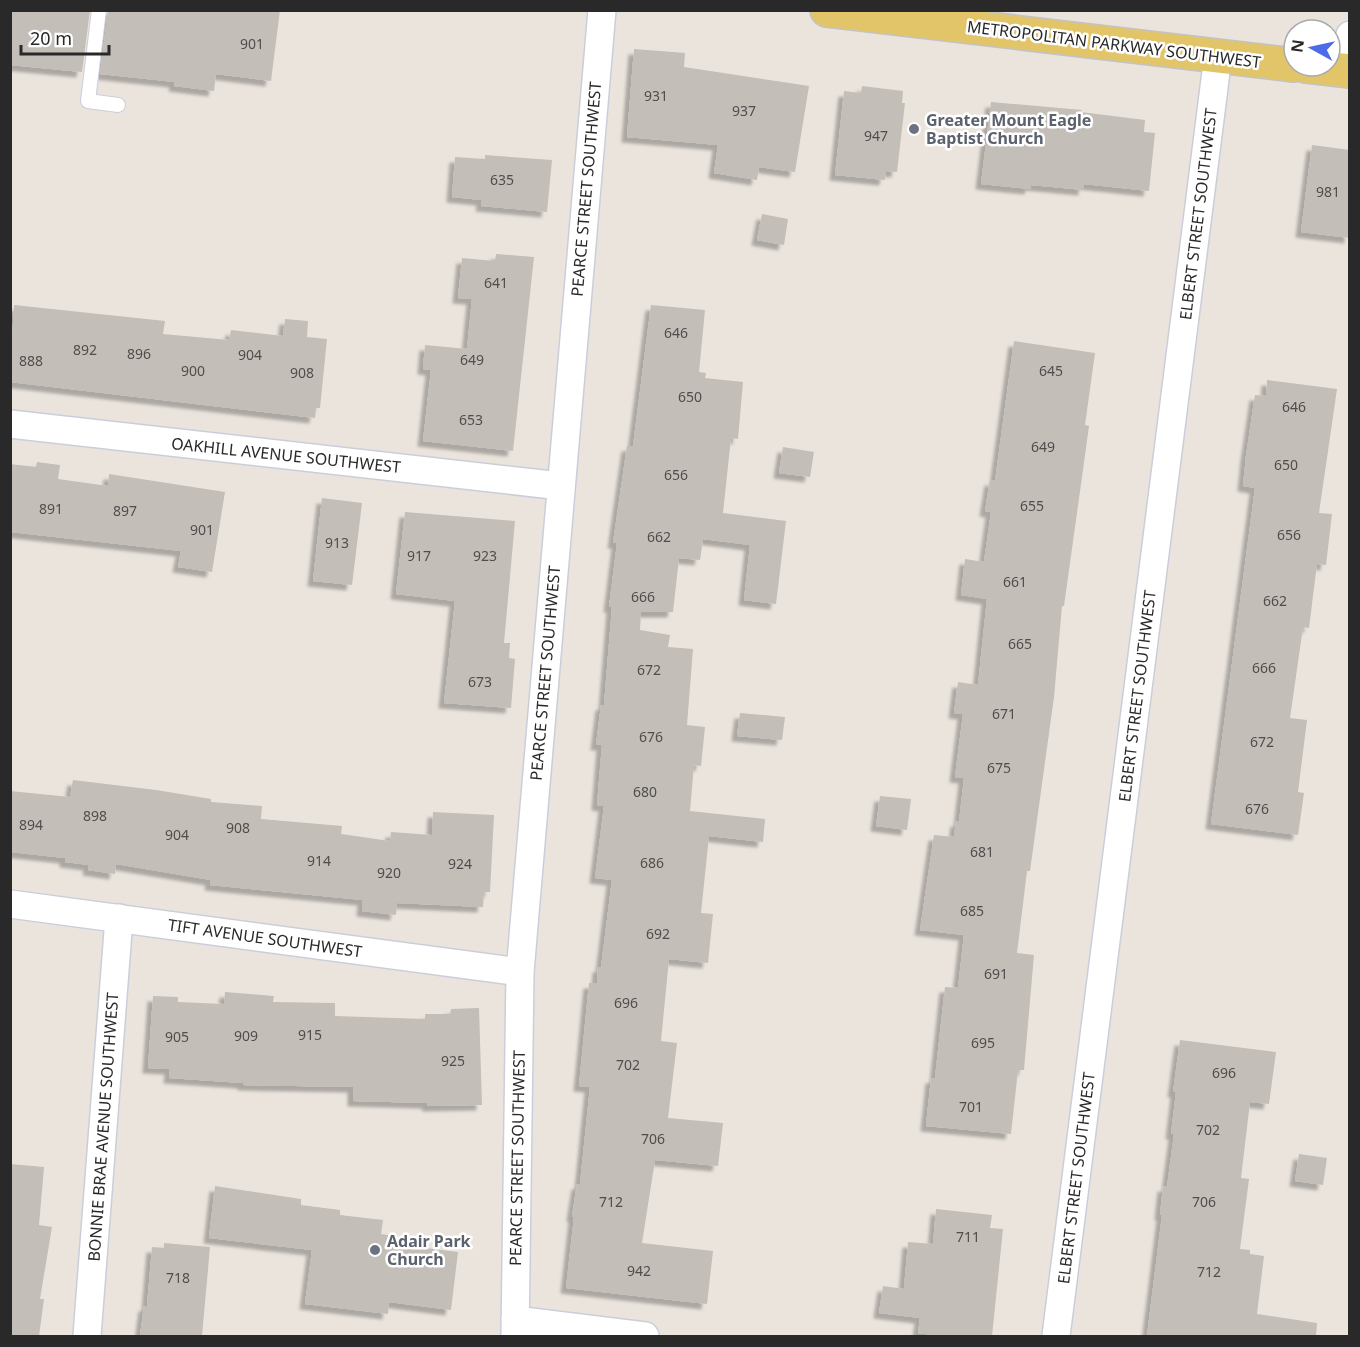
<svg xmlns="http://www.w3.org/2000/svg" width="1360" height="1347" viewBox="0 0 1360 1347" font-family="'Noto Sans',sans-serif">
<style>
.building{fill:#c3beb8;filter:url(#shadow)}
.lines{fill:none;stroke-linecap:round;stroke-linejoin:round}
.service-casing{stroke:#cbceda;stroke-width:16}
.minor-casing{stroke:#cbceda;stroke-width:30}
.primary-casing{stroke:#c3c3c3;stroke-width:36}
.service{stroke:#fff;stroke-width:14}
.minor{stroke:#fff;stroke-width:27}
.primary{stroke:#e3c569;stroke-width:33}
.worship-dot{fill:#6b7280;stroke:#fff;stroke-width:2}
.labels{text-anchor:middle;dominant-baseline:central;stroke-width:5;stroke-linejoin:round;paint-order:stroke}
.number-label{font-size:14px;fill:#504e4d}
.street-label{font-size:16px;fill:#292929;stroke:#fff}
.worship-label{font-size:16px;font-weight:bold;fill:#5b616d;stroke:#fff;text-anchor:start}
</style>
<defs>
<filter id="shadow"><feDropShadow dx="-5.5" dy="5.5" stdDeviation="1.5" flood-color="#0004"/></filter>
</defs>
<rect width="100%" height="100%" fill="#eae4dd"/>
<g class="building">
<polygon points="10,10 90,10 82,72 10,65"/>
<polygon points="108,10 280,10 271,81 216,74 214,91 174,86 175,82 100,74"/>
<polygon points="634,49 685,53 684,67 809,86 795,172 759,167 757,180 714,173 718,145 627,137"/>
<polygon points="862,86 903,91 902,103 905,103 897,172 886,171 885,180 835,175 844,91 861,93"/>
<polygon points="991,102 1082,110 1081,112 1145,120 1144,132 1155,133 1149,191 1084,184 1084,190 1031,185 1030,189 981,184"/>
<polygon points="1312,145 1350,150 1350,238 1301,232"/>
<polygon points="485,155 552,160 547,212 481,206 482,200 452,197 455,157 485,159"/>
<polygon points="762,214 788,219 784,245 757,240"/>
<polygon points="496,254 534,257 513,451 423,441 431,370 423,369 425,345 467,349 472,299 458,298 462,258 495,261"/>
<polygon points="14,305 165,321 163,334 229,340 231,330 283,336 285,319 308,321 307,337 327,339 320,408 316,408 315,418 10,382"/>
<polygon points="651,305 705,310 699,372 706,373 705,378 743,382 738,439 731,438 723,513 786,521 776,604 744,600 750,545 703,539 700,560 679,558 673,612 641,612 640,630 670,635 668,647 693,649 687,725 705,727 701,766 694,765 690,811 765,819 763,842 709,836 701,913 713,914 708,963 669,959 661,1041 677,1043 668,1118 723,1123 718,1166 655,1160 642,1243 713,1251 707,1304 566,1288 574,1217 572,1216 577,1184 580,1184 590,1087 579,1086 589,983 597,983 598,967 601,967 612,880 595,878 604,806 597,805 602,745 596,745 601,705 604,705 612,607 609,607 617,543 613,543 627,446 633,446"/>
<polygon points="1014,341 1095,353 1085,425 1089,426 1082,477 1064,606 1062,606 1054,697 1030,871 1027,871 1017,953 1034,955 1024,1070 1018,1070 1011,1134 926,1126 931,1078 935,1078 945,987 958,988 964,935 920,930 934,835 954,837 956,821 959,822 964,778 955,777 963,714 954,713 958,682 978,685 987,599 961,595 965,559 984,562 991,512 985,511 990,480 995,481"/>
<polygon points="1267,380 1337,389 1319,513 1332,514 1326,565 1317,564 1309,628 1303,627 1290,718 1307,720 1298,792 1304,793 1298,835 1211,824 1255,488 1243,486 1246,456 1255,395 1266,396"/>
<polygon points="783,447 814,452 810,477 779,473"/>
<polygon points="37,462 60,465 58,479 108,486 109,474 225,492 212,572 178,567 181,551 10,532 10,464 36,467"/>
<polygon points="322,498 362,503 352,585 313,581"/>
<polygon points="405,512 515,521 504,643 510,643 509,658 515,659 511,708 444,703 455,601 396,594"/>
<polygon points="740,713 785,717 782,740 737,736"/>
<polygon points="73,780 156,790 211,799 211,802 262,806 261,819 342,826 341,834 390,841 391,832 432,835 433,812 494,815 490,892 484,892 483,907 397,903 396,915 362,911 363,900 210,885 211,880 116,864 115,874 88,870 89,865 65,862 65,858 10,852 10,791 70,797"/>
<polygon points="880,796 911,799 907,830 876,826"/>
<polygon points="225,992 274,996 273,1002 335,1003 335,1016 425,1019 425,1014 450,1014 451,1009 479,1008 482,1105 428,1106 427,1103 353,1101 353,1087 243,1085 243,1083 169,1078 170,1069 148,1068 153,996 178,997 178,1002 224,1004"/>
<polygon points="1180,1040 1276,1052 1269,1104 1250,1102 1241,1178 1249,1179 1240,1249 1250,1250 1250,1254 1264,1256 1257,1314 1317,1323 1316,1336 1147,1336 1162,1215 1160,1215 1163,1186 1167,1187 1174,1134 1171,1134 1176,1092 1173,1092"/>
<polygon points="1299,1154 1327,1158 1323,1185 1295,1181"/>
<polygon points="10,1164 44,1167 39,1225 52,1227 40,1299 44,1299 39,1336 10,1336"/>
<polygon points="215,1186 301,1199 301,1205 340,1210 340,1215 383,1220 381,1234 393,1236 392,1244 458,1252 451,1310 389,1302 388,1314 305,1304 312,1250 209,1238"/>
<polygon points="936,1209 992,1215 990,1228 1003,1229 992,1336 941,1336 918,1333 920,1318 879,1313 883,1286 904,1289 908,1242 933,1244"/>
<polygon points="164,1243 210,1247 202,1336 140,1336 144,1306 147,1306 152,1247 164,1248"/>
</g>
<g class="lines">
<g class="service-casing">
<polyline id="service" points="99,10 88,101 118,105"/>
</g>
<g class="minor-casing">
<g id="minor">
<polyline points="1343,70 1350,35"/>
<polyline points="10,424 561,486"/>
<polyline points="10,904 520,972"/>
<polyline points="515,1320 645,1336"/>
<polyline points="87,1336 119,918"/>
<polyline points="515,1336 520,972 602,10"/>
<polyline points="1056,1336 1218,56"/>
</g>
</g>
<g class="primary-casing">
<g id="primary">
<polyline points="827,10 1294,65"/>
<polyline points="1306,66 1350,71"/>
</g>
</g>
<use href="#service" class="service"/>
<use href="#minor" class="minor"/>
<use href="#primary" class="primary"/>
</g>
<g class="worship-dot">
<circle cx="914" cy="129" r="6"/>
<circle cx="375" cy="1250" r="6"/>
</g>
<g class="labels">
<g class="number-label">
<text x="252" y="43">901</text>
<text x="656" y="95">931</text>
<text x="744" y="110">937</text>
<text x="876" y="135">947</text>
<text x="502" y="179">635</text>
<text x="1328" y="191">981</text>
<text x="496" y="282">641</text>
<text x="676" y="332">646</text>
<text x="85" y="349">892</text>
<text x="139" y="353">896</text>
<text x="250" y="354">904</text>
<text x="472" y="359">649</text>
<text x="31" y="360">888</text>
<text x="193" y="370">900</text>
<text x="1051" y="370">645</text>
<text x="302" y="372">908</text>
<text x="690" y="396">650</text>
<text x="1294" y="406">646</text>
<text x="471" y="419">653</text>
<text x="1043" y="446">649</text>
<text x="1286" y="464">650</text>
<text x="676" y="474">656</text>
<text x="1032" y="505">655</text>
<text x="51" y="508">891</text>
<text x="125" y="510">897</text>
<text x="202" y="529">901</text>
<text x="1289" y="534">656</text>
<text x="659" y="536">662</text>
<text x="337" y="542">913</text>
<text x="419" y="555">917</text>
<text x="485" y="555">923</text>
<text x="1015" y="581">661</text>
<text x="643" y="596">666</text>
<text x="1275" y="600">662</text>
<text x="1020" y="643">665</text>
<text x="1264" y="667">666</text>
<text x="649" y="669">672</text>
<text x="480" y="681">673</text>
<text x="1004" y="713">671</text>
<text x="651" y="736">676</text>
<text x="1262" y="741">672</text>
<text x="999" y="767">675</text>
<text x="645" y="791">680</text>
<text x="1257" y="808">676</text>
<text x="95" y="815">898</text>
<text x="31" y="824">894</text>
<text x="238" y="827">908</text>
<text x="177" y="834">904</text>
<text x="982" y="851">681</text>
<text x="319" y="860">914</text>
<text x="652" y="862">686</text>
<text x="460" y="863">924</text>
<text x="389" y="872">920</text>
<text x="972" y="910">685</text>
<text x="658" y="933">692</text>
<text x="996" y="973">691</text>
<text x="626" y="1002">696</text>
<text x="310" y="1034">915</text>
<text x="246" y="1035">909</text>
<text x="177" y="1036">905</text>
<text x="983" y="1042">695</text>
<text x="453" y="1060">925</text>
<text x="628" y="1064">702</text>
<text x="1224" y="1072">696</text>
<text x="971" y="1106">701</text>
<text x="1208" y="1129">702</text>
<text x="653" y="1138">706</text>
<text x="611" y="1201">712</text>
<text x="1204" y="1201">706</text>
<text x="968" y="1236">711</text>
<text x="639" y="1270">942</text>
<text x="1209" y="1271">712</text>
<text x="178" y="1277">718</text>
</g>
<g class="street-label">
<text transform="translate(1114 44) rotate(7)">METROPOLITAN PARKWAY SOUTHWEST</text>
<text transform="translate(586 189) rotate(-85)">PEARCE STREET SOUTHWEST</text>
<text transform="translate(1198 214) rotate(-83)">ELBERT STREET SOUTHWEST</text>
<text transform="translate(286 455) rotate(6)">OAKHILL AVENUE SOUTHWEST</text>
<text transform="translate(545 673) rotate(-85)">PEARCE STREET SOUTHWEST</text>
<text transform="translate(1137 696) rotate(-83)">ELBERT STREET SOUTHWEST</text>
<text transform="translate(265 938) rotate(8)">TIFT AVENUE SOUTHWEST</text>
<text transform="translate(103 1127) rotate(-86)">BONNIE BRAE AVENUE SOUTHWEST</text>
<text transform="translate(517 1158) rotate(-89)">PEARCE STREET SOUTHWEST</text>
<text transform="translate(1076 1178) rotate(-83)">ELBERT STREET SOUTHWEST</text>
</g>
<g class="worship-label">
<text x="926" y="120">Greater Mount Eagle<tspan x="926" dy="18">Baptist Church</tspan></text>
<text x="387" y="1241">Adair Park<tspan x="387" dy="18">Church</tspan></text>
</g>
</g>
<rect width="1360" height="1347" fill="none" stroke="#292929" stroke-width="24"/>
<g transform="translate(1312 48) rotate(278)"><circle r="28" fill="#ffffff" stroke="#a9a9a9" stroke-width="1.5"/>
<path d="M0-4.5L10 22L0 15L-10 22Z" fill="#4b6be8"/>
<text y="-9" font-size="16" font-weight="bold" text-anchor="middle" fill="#292929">N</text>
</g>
<path d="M21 45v9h88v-9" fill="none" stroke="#292929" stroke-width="3"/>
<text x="30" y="45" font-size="18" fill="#292929" stroke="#ffffff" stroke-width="4.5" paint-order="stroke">20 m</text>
</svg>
